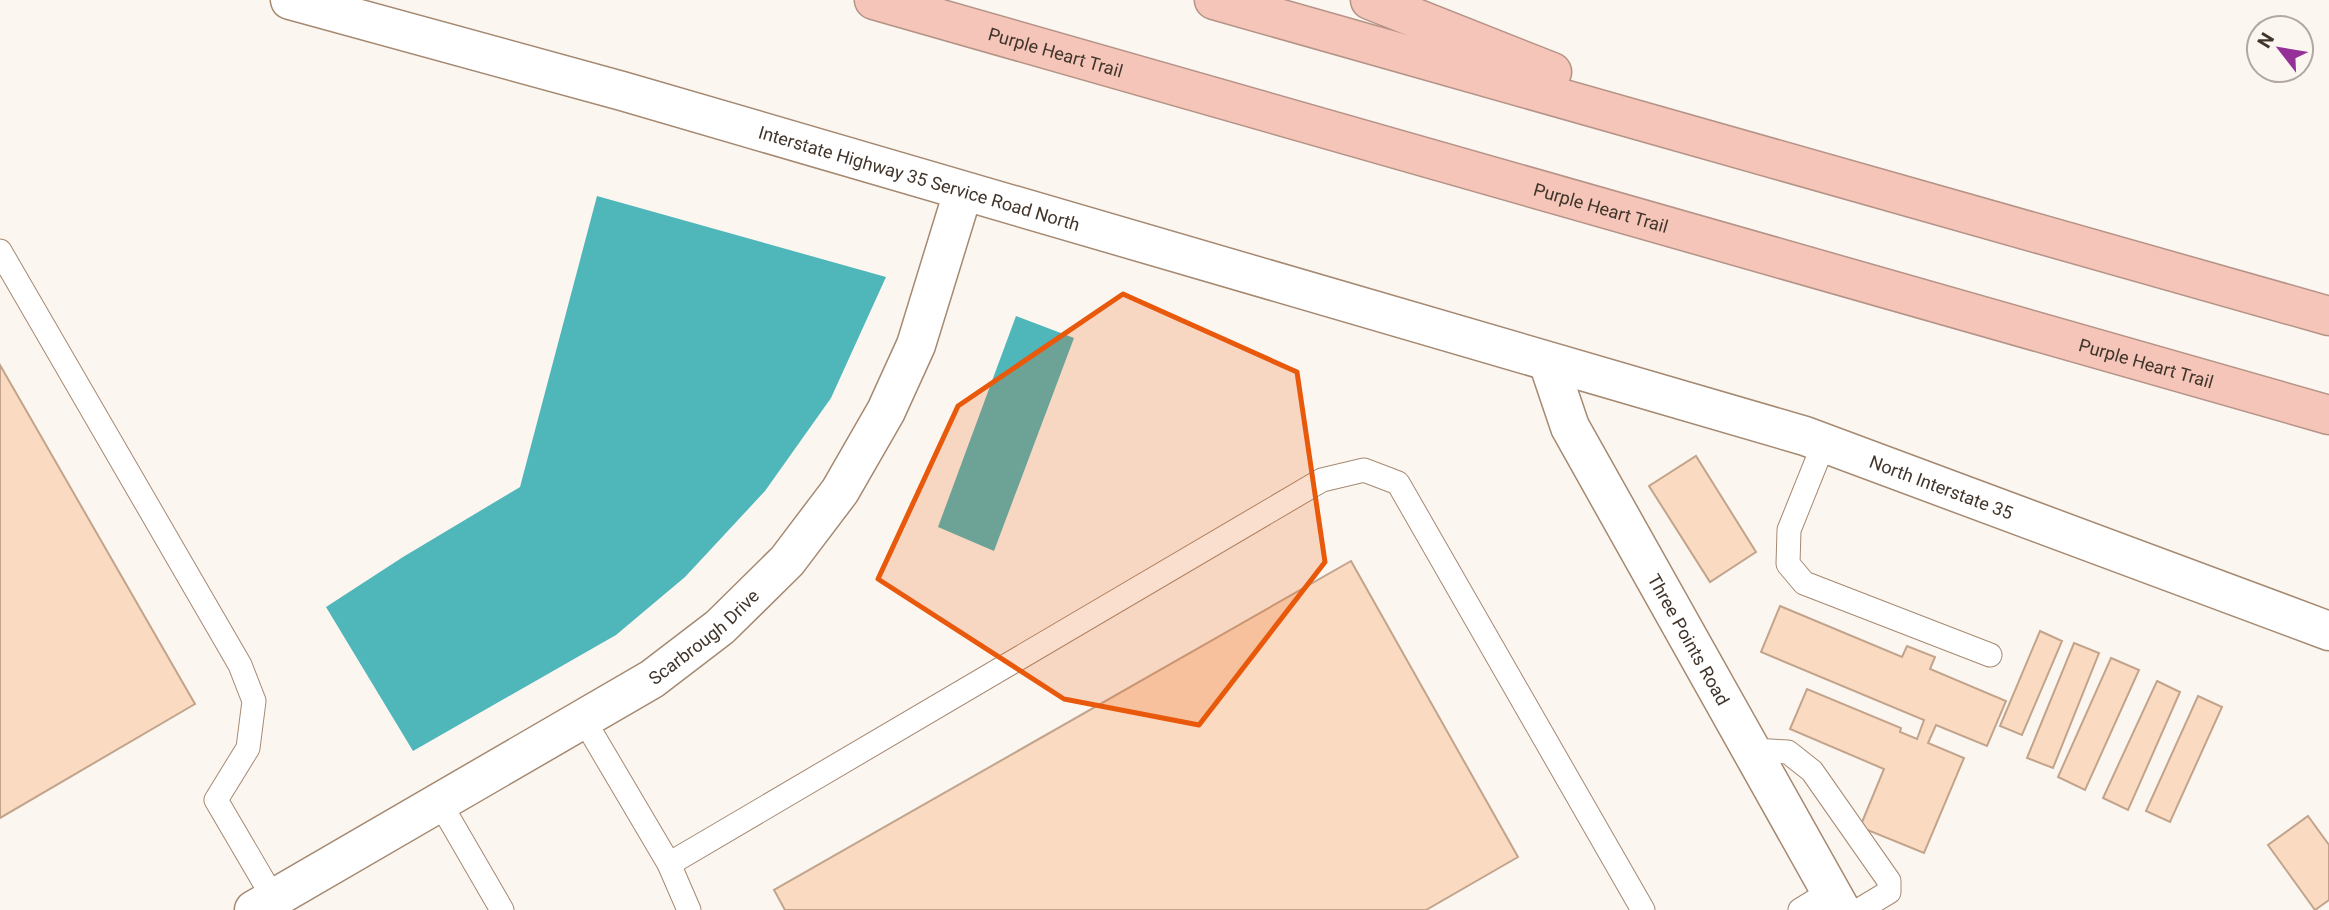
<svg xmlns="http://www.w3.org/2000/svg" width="2329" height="910" viewBox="0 0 2329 910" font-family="Roboto,sans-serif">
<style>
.water{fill:#4fb6ba}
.building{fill:#fadbc1;stroke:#c2a48c;stroke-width:2}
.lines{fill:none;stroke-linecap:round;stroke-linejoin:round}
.lane-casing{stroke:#a58971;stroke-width:25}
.street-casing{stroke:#a58971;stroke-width:41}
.secondary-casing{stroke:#a58971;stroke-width:41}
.highway-casing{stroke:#b59387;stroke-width:41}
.lane{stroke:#fff;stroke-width:23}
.street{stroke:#fff;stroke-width:38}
.secondary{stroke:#fff;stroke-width:38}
.highway{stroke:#f4c5b8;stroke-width:38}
.marked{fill:#e8590c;fill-opacity:0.2;stroke:#e8590c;stroke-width:5;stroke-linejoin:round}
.labels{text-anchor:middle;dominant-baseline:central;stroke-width:6;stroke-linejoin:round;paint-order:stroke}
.street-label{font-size:18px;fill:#41352b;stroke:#fcf6f0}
</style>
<rect width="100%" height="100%" fill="#fcf6f0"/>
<g class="water">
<polygon points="597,196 886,277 831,398 765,491 685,577 616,635 413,751 326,607 403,557 520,487"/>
<polygon points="1016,316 1074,338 994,551 938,527"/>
</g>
<g class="building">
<polygon points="0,365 195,704 0,818"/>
<polygon points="1696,456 1756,552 1710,582 1649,486"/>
<polygon points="1351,561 1518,857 1426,910 785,910 774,890"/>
<polygon points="1780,606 1902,657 1907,646 1935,657 1930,669 2006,701 1987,746 1936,725 1928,743 1964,758 1924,853 1860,827 1884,769 1790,729 1807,689 1901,728 1900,732 1917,739 1924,720 1761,652"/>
<polygon points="2040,631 2062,641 2022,735 2000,726"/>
<polygon points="2074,643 2099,653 2053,768 2027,758"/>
<polygon points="2111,658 2139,670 2085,790 2058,777"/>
<polygon points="2157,681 2180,692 2128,810 2103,798"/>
<polygon points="2198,696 2222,707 2170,822 2146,811"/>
<polygon points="2308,816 2329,845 2329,900 2315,910 2268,845"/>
</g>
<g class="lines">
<g class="lane-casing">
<g id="lane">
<polyline points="0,251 240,665 254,701 248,748 216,800 274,899"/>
<polyline points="1824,443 1789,530 1788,564 1804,583 1990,655"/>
<polyline points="584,720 669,864 1322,480 1364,470 1398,483 1643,910"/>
<polyline points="1752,750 1788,752 1812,771 1889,881 1889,892 1859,910"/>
<polyline points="440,803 502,910"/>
<polyline points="669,864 689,910"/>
<polyline points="1800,910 1831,891"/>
</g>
</g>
<g class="street-casing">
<g id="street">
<path id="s1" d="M1548 362 1570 427 1841 910"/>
<path id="s2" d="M254 910 652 679 720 627 787 561 840 491 886 411 916 345 963 192"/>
</g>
</g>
<g class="secondary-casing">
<g id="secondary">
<path id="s3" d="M290 0 622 91 1805 436 2329 631"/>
</g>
</g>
<g class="highway-casing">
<g id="highway">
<path id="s4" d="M874 0 2329 415"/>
<polyline points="1214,0 2329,316"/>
<polyline points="1370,0 1552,72"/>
</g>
</g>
<use href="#lane" class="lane"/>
<use href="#street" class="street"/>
<use href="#secondary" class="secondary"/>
<use href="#highway" class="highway"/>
</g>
<path class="marked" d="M1123 294 1297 372 1325 562 1199 725 1064 699 878 579 958 406Z"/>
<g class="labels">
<g class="street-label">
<text stroke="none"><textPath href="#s4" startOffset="189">Purple Heart Trail</textPath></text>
<text stroke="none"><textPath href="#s3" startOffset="654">Interstate Highway 35 Service Road North</textPath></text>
<text stroke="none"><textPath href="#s4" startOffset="756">Purple Heart Trail</textPath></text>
<text stroke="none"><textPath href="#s4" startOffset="1323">Purple Heart Trail</textPath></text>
<text stroke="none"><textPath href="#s3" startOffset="1722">North Interstate 35</textPath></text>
<text stroke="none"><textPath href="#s2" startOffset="527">Scarbrough Drive</textPath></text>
<text stroke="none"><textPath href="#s1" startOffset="312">Three Points Road</textPath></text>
</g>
</g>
<g transform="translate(2280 49) rotate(301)"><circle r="33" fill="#fcf6f0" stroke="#b1a9a1" stroke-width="2"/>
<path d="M0-5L12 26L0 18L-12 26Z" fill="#943198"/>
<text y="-10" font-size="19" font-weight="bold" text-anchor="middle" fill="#41352b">N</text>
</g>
</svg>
